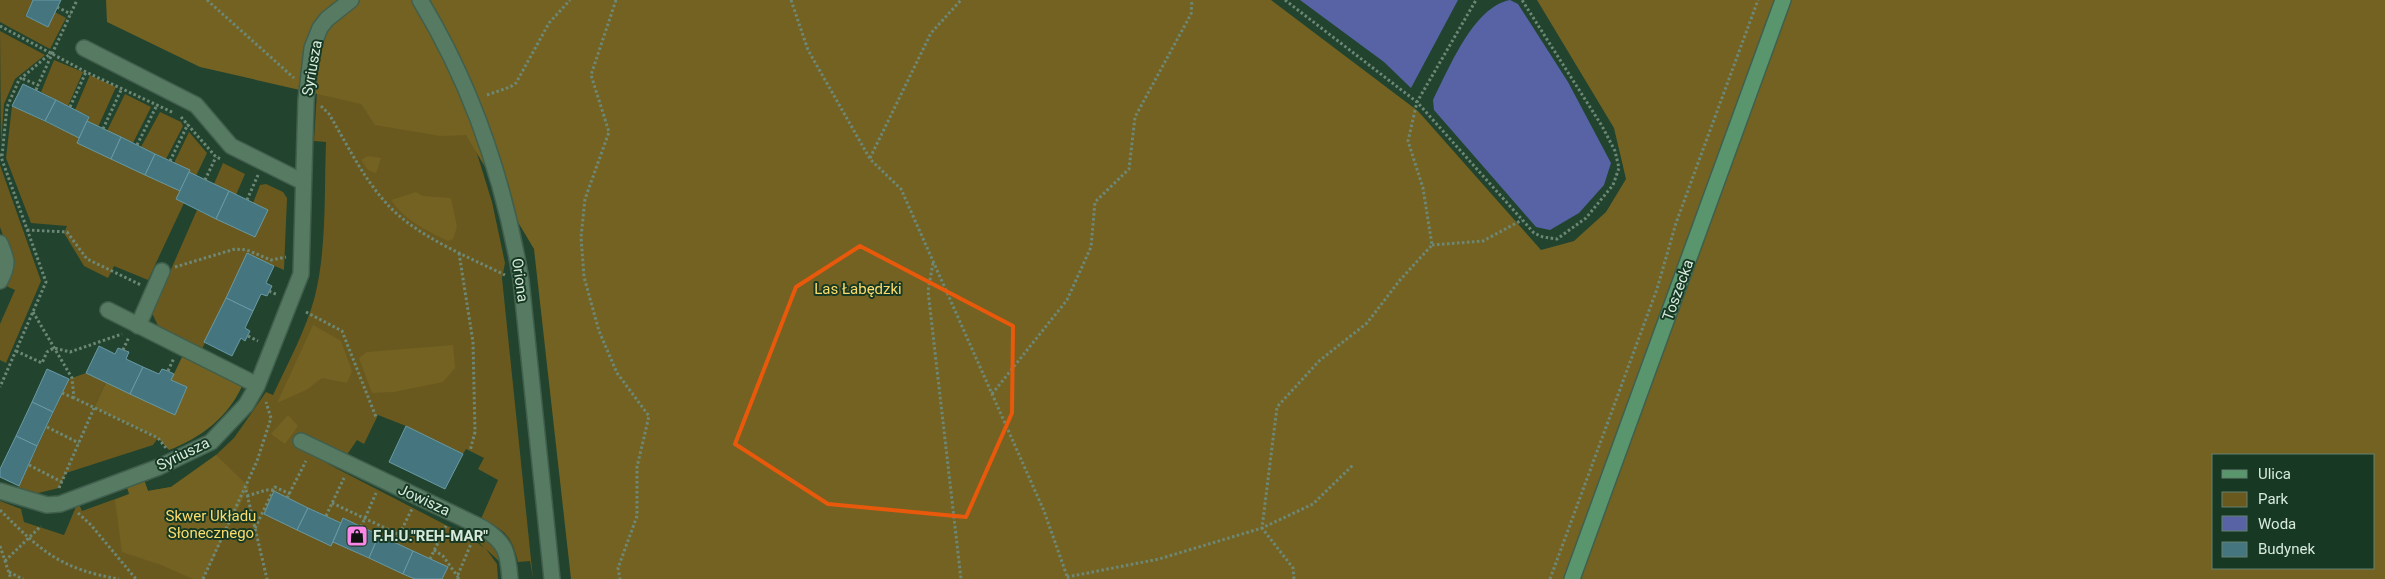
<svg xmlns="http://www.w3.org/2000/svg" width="2385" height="579" viewBox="0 0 2385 579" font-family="Roboto,sans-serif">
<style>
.green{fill:#69591e}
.forest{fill:#736222;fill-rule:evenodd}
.water{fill:#5763a5}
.building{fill:#457680;stroke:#699aa5}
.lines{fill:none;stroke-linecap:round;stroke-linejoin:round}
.minor-casing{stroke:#415f4d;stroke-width:18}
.major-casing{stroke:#415f4d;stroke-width:18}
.path{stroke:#6d8876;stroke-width:3;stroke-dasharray:2.5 2.5;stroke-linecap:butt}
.minor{stroke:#577a62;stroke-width:15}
.major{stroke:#59966e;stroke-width:15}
.marked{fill:none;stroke:#e8590c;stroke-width:4;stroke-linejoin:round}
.labels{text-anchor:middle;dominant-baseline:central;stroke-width:4;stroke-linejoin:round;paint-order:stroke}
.street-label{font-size:15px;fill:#d7eadc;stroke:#173924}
.park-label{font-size:15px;fill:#fbdc6c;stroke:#173924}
.poi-label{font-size:15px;font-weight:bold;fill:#d7eadc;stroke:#173924;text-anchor:start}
</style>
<rect width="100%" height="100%" fill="#22432e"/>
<g class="green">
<polygon points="0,0 33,0 25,16 48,27 55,12 66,18 50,49 0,22"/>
<path d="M404 0 470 131 492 202 505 263 502 278 533 579 530 561 518 562C512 537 505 529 481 519L498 480 478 469 484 458 466 449 463 454 406 426 378 415 364 444 357 440 338 468 326 463 473 539 484 548 470 532C491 540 495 542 502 564L486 549 497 564 498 579H442L447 567 344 518 341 523 274 492 264 514 318 540 333 542 415 579H0V501L21 509 24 522 64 535 78 502 82 511 129 494 144 480 148 491 171 487 216 455 234 438 266 392 273 395C288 363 306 330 315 296 327 246 324 193 326 142L314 141 318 75Z"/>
<polygon points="0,31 45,55 15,79 4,104 1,145"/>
<polygon points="54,60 83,72 68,106 41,92"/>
<polygon points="90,75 116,87 98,127 87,121 89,116 75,110"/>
<polygon points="125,94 151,107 133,143 107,131"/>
<polygon points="12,106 79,138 77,143 180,191 176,199 184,203 148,280 114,266 108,278 84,266 64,233 67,226 31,223 6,158"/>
<polygon points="160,112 181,122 183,126 166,159 141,147"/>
<polygon points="189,132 207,153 196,176 174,163"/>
<polygon points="223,163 245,174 236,195 214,184"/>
<polygon points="0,165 41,281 6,363 0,360 0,324 15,290 4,285 13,264 0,227"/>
<polygon points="266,184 283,192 287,198 284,270 247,254 202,349 159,328 152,313 197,210 255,237 253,203 260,185"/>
<polygon points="86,373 106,382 94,408 158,438 153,445 66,473 59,488 34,494 18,488 69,379"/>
</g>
<g class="forest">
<path d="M106 0H1271L1418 111 1541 250 1574 241 1606 212 1626 179 1614 128 1537 0H2385V579H571L534 249 466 135 440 136 375 125 361 104 200 67 107 22ZM2214 455H2374V568H2214Z"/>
<polygon points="368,156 381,158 376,173 368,170 361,160"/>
<path d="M416 192 423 196 451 198 457 227 453 239 448 241C426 230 405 221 391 200Z"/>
<polygon points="313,325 341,341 352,371 347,383 322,378 306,390 277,403"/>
<polygon points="453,345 455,368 443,382 394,392 372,393 359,358 367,352"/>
<path d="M182 357 242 386C228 417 201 438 169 450L158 438 94 408 106 382 175 415 187 387 171 380Z"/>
<polygon points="288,415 298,426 285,444 271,434"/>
<polygon points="216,455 249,487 203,579 193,579 161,565 122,552 115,500 129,494 126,484 144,480 148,491 171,487"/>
</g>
<g class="water">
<polygon points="1300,0 1458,0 1411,88 1384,62"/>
<path d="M1510 0 1518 4 1568 82 1611 163 1604 185 1579 213 1550 230 1536 227 1434 110 1433 100C1449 69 1473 7 1510 0Z"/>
</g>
<g class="building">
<polygon points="33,0 61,0 48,27 26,16"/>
<polygon points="23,84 56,100 45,121 12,106"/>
<polygon points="56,100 89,117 79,138 45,121"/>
<polygon points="87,121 121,137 111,159 77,143"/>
<polygon points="121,137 155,154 145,175 111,159"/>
<polygon points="155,154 190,170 180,191 145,175"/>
<polygon points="189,172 229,191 216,219 176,199"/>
<polygon points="229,191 268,210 255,237 216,219"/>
<polygon points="247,253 274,266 266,283 272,286 267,296 261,294 253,311 226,298"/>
<polygon points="226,298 253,311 245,328 250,331 245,341 241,338 232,356 204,342"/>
<polygon points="99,346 115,354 118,348 129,352 126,359 143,367 130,394 86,373"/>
<polygon points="143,367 159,374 162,369 168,371 174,374 171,380 187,387 175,415 130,394"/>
<polygon points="47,369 69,379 53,412 32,402"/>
<polygon points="32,402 53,412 37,446 16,436"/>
<polygon points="406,426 463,454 445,489 389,462"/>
<polygon points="16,436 37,446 19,486 0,477 0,469"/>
<polygon points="274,491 308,508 297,530 264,514"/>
<polygon points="308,508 341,523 331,546 297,530"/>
<polygon points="343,518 379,535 369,558 333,542"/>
<polygon points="379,535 413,551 403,574 369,558"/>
<polygon points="413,551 448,567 442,579 415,579 403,574"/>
</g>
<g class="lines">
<g class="minor-casing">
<g id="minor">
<path d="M420 0C473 87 504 180 521 280L552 579"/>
<polyline points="84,48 196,105 231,146 303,182"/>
<path d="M0 243C7 260 9 264 0 281"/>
<polyline points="108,310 257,385"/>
<polyline points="138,326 162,271"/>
<path d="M301 441 483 528C506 543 508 552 510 579"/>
<polyline points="0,491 47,505 60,504 159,467 211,442 246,405 257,386 301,274 306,100 312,48 320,28 327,19 351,0"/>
</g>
</g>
<g class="major-casing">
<polyline id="major" points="1572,579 1783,0"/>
</g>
<g class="path">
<polyline points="207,0 294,78"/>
<polyline points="616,0 591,75 609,132 585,199 581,237 584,277 599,331 617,373 649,416 637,467 637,516 618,568 620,579"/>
<polyline points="791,0 808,50 870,159 901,189 1044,511 1068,579"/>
<polyline points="1285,0 1417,102 1534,233 1543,237 1557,239 1586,218 1613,185 1619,168 1615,151 1602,126 1522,0"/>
<polyline points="57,7 71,14"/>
<polyline points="0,26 86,72 174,113"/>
<polyline points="52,54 77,0"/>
<polyline points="36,90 38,85"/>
<polyline points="487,95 510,87 516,83 549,23 570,0"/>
<path d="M321 106 329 114C347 144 363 178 387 204 416 236 466 256 505 275"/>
<polyline points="70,107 86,72"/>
<polyline points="181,117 216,157 221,159"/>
<polyline points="103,129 122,88"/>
<polyline points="137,145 157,105"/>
<polyline points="0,154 46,282 0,387"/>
<polyline points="2,156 7,107 19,80 51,53 52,54 38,85 21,78"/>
<polyline points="870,158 931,33 961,0"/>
<polyline points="170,161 188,124"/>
<polyline points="205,180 216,157"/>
<polyline points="247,200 258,175"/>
<polyline points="27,230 67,232 87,259 141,285"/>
<polyline points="1432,245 1483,241 1522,220"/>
<polyline points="459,253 473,342 475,432 470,451"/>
<polyline points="933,263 928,291 961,579"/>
<polyline points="175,267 235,249 247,250 271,260 286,257"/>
<polyline points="269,291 278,295"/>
<polyline points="33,312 72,378 74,398 158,438 166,448"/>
<polyline points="306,312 342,331 376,417"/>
<polyline points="248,336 258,341"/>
<polyline points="123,350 129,337"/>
<polyline points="16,351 42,363 47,352 54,348 70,352 122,334"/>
<polyline points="168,371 174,358"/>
<polyline points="62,393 74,398"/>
<polyline points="992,394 1067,300 1091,247 1095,202 1129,169 1135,117 1191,14 1192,0"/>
<polyline points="47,427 79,443"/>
<polyline points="29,465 62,482"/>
<polyline points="59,488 94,408"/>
<polyline points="246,490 267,579"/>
<polyline points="247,496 266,490 274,490"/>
<polyline points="287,498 306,461"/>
<polyline points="332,503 400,535"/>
<path d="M0 510C41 551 60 569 119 579"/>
<polyline points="78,513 91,525 136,579"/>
<polyline points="326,516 344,478"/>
<polyline points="361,527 376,493"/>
<polyline points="255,528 275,487 290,494"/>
<polyline points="395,543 412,509"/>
<polyline points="0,546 11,579"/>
<polyline points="434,550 443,556 458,577"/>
<polyline points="430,559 446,526"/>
<polyline points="5,561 41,526"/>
<polyline points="9,572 23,579"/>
<polyline points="1067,577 1159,559 1262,528 1313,504 1354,464"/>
<polyline points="203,579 257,461 271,418 266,402"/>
<polyline points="459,579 457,577 473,539"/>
<polyline points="1294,579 1293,568 1262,528 1277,407 1319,361 1367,323 1400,280 1432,245 1423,188 1408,141 1417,102 1476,0"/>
<polyline points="1550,579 1657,289 1676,223 1758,0"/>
</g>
<use href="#minor" class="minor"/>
<use href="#major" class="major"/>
</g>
<path class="marked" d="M860 246 1013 326 1012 413 966 517 828 504 735 444 796 287Z"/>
<defs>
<g id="shop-square" transform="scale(1.125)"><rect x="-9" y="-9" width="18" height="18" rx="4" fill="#fa87e7" stroke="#173924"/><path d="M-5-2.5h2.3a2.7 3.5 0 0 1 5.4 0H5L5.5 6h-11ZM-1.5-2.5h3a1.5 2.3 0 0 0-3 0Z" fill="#111"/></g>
</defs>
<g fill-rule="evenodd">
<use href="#shop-square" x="357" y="536"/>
</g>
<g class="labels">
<g class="street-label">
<text transform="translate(312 68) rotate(-80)">Syriusza</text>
<text transform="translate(520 280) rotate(82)">Oriona</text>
<text transform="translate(1678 290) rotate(-70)">Toszecka</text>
<text transform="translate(183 454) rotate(-26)">Syriusza</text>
<text transform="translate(424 500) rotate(25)">Jowisza</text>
</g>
<g class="park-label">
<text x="858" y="289">Las Łabędzki</text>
<text x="211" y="516">Skwer Układu<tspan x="211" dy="17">Słonecznego</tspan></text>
</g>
<g class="poi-label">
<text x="373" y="536">F.H.U."REH-MAR"</text>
</g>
</g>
<rect x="2212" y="454" width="162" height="115" fill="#173924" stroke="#64806e"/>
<rect x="2222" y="470" width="25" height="8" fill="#59966e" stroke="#64806e"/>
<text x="2258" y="479" font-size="15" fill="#d7eadc">Ulica</text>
<rect x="2222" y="492" width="25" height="15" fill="#69591e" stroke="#64806e"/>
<text x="2258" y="504" font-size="15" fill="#d7eadc">Park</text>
<rect x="2222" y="516" width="25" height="15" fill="#5763a5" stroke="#64806e"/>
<text x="2258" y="529" font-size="15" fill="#d7eadc">Woda</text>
<rect x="2222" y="542" width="25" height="15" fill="#457680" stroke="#64806e"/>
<text x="2258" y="554" font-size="15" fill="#d7eadc">Budynek</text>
</svg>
